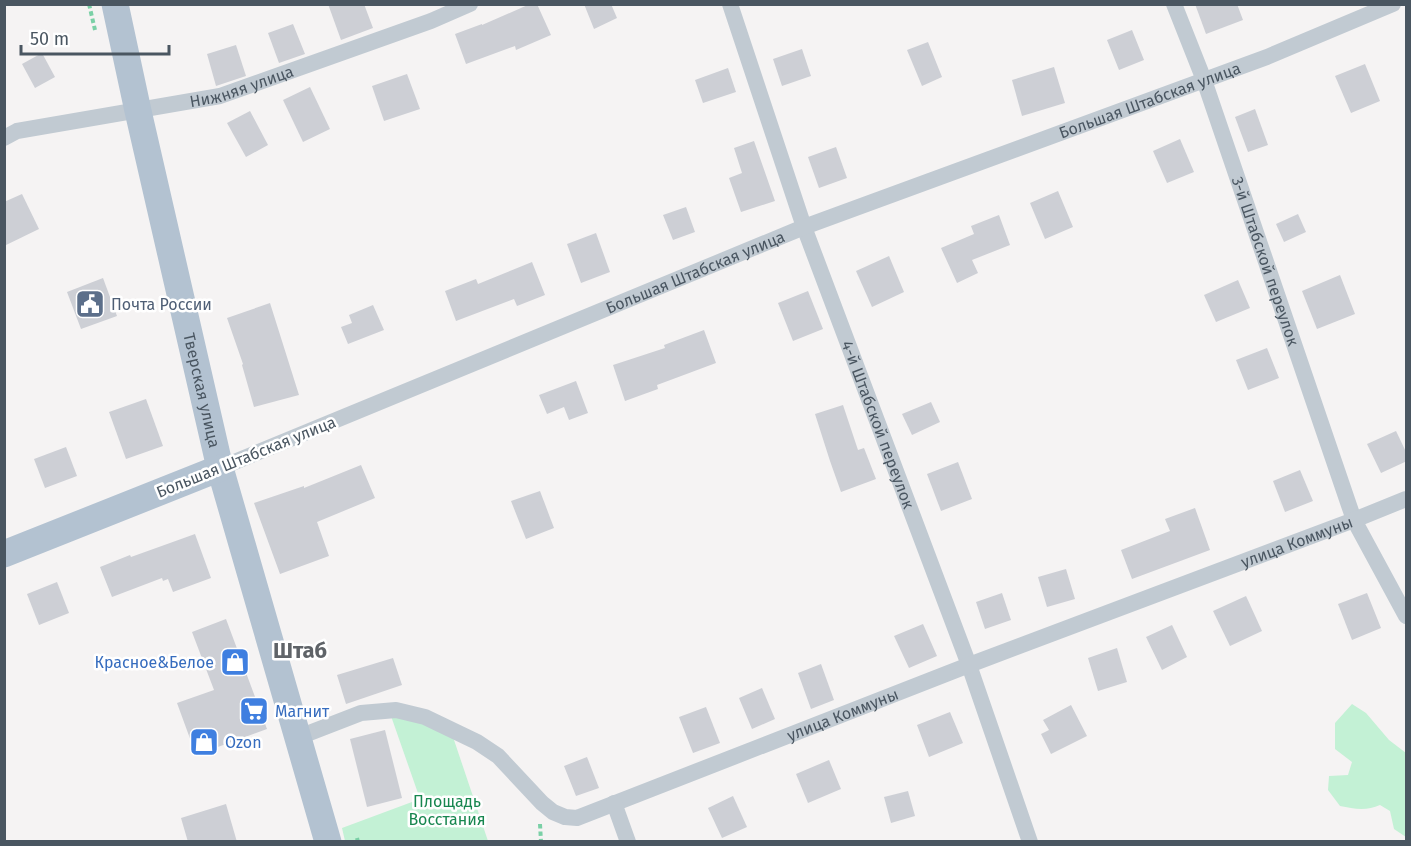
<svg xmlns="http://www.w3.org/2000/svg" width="1411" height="846" viewBox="0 0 1411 846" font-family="'Fira Sans',sans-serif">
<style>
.green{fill:#c3f1d5}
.building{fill:#cdcfd5}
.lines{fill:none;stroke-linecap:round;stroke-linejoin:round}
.path{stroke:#7ad0a6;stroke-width:4;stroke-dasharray:4.5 3;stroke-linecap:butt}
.minor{stroke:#c1cad2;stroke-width:16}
.primary{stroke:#b3c2d1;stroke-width:27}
.labels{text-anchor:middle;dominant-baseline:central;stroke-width:5;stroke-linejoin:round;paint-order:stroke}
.street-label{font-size:16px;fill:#4a5661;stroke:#fff}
.service-label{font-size:16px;fill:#4e5e75;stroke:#fff;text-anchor:start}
.shop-label{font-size:16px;fill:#366cbe;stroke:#fff;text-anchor:start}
.park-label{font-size:16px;fill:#17864f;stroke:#fff}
.district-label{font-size:22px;font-weight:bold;fill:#5f6368;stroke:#fff}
</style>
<rect width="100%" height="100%" fill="#f5f3f3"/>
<g class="green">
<path d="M1352 704 1366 713 1389 740 1406 753V837L1394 829 1390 811 1380 805C1367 811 1354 809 1340 806L1328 790 1329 776 1348 775 1352 762 1335 749V723Z"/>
<polygon points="391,716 411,716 452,734 488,841 345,841 342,828 420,799"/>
</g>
<g class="building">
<polygon points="328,4 364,4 373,28 341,40"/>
<polygon points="530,4 537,4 551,35 516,50 515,46 466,64 455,34 482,24 482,25"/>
<polygon points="584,4 611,4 617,18 594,29"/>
<polygon points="1195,4 1237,4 1243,20 1206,34"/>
<polygon points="293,24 305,54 279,63 268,33"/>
<polygon points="1132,30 1144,60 1119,70 1107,40"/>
<polygon points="928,42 942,77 922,86 907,50"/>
<polygon points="236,45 246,76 216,86 207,54"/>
<polygon points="802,49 811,76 782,86 773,59"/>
<polygon points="42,53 55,77 35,88 22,64"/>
<polygon points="1365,64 1380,101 1351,113 1335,76"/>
<polygon points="1054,67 1065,103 1022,116 1012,80"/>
<polygon points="728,68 736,92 703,103 695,80"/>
<polygon points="407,74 420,109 384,121 372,86"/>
<polygon points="310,87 330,129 303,142 283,100"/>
<polygon points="1255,109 1268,145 1248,152 1235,117"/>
<polygon points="250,111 268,145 246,157 227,123"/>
<polygon points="1180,139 1194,172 1167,183 1153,151"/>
<polygon points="754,141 775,201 741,212 729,178 742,173 734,148"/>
<polygon points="836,147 847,178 819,188 808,157"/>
<polygon points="1058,191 1073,227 1045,239 1030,203"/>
<polygon points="22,194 39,229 4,246 4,202"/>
<polygon points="686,207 695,232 673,240 663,215"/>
<polygon points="1298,214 1306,232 1284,242 1276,224"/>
<polygon points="999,215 1010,245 972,260 978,273 957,283 941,248 974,234 971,226"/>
<polygon points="596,233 610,272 581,283 567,244"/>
<polygon points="889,256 904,292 872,307 856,271"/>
<polygon points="532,262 545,295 517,306 514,299 456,321 445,291 476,279 478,284"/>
<polygon points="1340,275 1355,314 1317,329 1302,291"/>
<polygon points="103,278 117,316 81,329 67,292"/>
<polygon points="1238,280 1250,308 1216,322 1204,295"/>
<polygon points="808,291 823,329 793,341 778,303"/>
<polygon points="270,303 299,395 254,407 242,365 243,364 227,318"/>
<polygon points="373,305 384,330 348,344 341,327 352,323 349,315"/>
<polygon points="704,330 716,363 657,385 658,389 625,401 613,365 665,348 664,345"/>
<polygon points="1267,348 1279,378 1248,390 1236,360"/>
<polygon points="576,381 588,413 569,420 564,407 547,414 539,395"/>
<polygon points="146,399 163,446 126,459 109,412"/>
<polygon points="931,402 940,422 912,435 902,414"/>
<polygon points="843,405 858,450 864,448 876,479 841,492 830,461 815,414"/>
<polygon points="1396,431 1407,454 1407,461 1381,473 1367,444"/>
<polygon points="66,447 77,476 45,488 34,459"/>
<polygon points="958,462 972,499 941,511 927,474"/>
<polygon points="361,465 375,498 317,522 329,556 280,574 254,503 304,486 304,488"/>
<polygon points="1300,470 1313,501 1285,512 1273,481"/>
<polygon points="540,491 554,528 526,539 511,501"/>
<polygon points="1195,508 1210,550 1132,579 1121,550 1170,531 1165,519"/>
<polygon points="195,534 211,578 173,592 168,579 163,581 162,578 112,597 100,567 130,555 131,557"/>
<polygon points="1066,569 1075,599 1047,607 1038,577"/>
<polygon points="57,582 69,613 39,625 27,594"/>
<polygon points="1002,593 1011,620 985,629 976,602"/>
<polygon points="1367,593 1381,628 1352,640 1338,604"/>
<polygon points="1246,596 1262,631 1230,646 1213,611"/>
<polygon points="226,619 267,729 196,755 177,703 214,690 192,632"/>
<polygon points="923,624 937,656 909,668 894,636"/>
<polygon points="1172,625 1187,657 1162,670 1146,637"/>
<polygon points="1117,648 1127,682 1098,691 1088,658"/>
<polygon points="393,658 402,685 346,704 337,675"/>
<polygon points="821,664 834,700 811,709 798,673"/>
<polygon points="762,688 775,719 752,729 739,698"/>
<polygon points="1071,705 1087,736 1051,754 1041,734 1049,730 1043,720"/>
<polygon points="706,707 720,743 693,753 679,717"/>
<polygon points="950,712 963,743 929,757 917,725"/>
<polygon points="385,730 402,798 367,807 350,739"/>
<polygon points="587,757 599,788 576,796 564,766"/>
<polygon points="829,760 841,789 808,803 796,774"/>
<polygon points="908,791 915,816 891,823 884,797"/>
<polygon points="733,796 747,827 722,838 708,808"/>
<polygon points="226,804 237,842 188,842 181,818"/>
</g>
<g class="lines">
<g class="path">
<polyline points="89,4 95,30"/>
<polyline points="540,824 541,842"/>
<polyline points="357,838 358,842"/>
</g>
<g class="minor">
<path id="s1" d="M730 4 804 227 969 665 1030 842"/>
<path id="s2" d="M1174 4 1204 80 1354 520 1406 616"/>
<path id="s3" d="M4 138 17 131 220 96 431 21 470 4"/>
<path id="s4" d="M220 468 804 227 1267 57 1393 4"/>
<path id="s5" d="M299 737 361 713 396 710 425 717 477 742 498 756 542 803 553 812 565 817 577 818 969 665 1354 520 1406 499"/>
<polyline points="614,803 628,842"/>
</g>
<g class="primary">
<path id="s6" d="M115 4 138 111 220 468 328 842"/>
<polyline points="4,554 220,468"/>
</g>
</g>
<defs>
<g id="civic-square" transform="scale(1.5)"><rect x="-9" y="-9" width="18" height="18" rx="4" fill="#5c6f8a" stroke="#fff"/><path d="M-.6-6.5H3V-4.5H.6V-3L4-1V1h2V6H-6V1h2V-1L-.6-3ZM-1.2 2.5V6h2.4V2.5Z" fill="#fff"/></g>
<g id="shop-square" transform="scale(1.5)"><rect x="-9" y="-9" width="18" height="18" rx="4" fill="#3f7fe0" stroke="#fff"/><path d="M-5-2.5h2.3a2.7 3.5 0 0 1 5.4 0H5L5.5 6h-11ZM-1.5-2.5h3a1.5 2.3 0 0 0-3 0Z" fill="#fff"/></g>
<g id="supermarket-square" transform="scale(1.5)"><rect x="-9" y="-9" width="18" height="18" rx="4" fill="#3f7fe0" stroke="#fff"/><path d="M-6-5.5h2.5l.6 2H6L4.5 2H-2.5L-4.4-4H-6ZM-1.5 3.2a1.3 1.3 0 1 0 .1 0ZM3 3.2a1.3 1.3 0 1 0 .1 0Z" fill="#fff"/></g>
</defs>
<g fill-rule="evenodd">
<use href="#civic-square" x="90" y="304"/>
<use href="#shop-square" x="235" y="662"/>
<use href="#supermarket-square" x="254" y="711"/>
<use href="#shop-square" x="204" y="742"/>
</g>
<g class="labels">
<g class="street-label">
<text stroke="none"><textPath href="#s3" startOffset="244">Нижняя улица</textPath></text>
<text stroke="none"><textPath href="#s4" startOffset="1000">Большая Штабская улица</textPath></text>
<text stroke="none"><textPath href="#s2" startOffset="273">3-й Штабской переулок</textPath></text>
<text stroke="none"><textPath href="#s4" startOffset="514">Большая Штабская улица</textPath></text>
<text stroke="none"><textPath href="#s6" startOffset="396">Тверская улица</textPath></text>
<text stroke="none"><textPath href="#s1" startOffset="446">4-й Штабской переулок</textPath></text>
<text transform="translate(246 457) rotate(-22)">Большая Штабская улица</text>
<text stroke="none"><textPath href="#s5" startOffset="1089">улица Коммуны</textPath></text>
<text stroke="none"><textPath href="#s5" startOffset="603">улица Коммуны</textPath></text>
</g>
<g class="service-label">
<text x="111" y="304">Почта России</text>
</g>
<g class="shop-label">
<text x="214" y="662" text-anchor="end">Красное&amp;Белое</text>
<text x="275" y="711">Магнит</text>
<text x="225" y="742">Ozon</text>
</g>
<g class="park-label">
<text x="447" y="801">Площадь<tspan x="447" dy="18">Восстания</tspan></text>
</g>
<g class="district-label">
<text x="300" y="650">Штаб</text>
</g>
</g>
<rect width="1411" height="846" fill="none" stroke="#4a5661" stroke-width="12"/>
<path d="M21 45v9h148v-9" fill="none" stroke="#4a5661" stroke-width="3"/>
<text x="30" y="45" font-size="18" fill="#4a5661" stroke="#ffffff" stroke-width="4.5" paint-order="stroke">50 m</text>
</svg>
